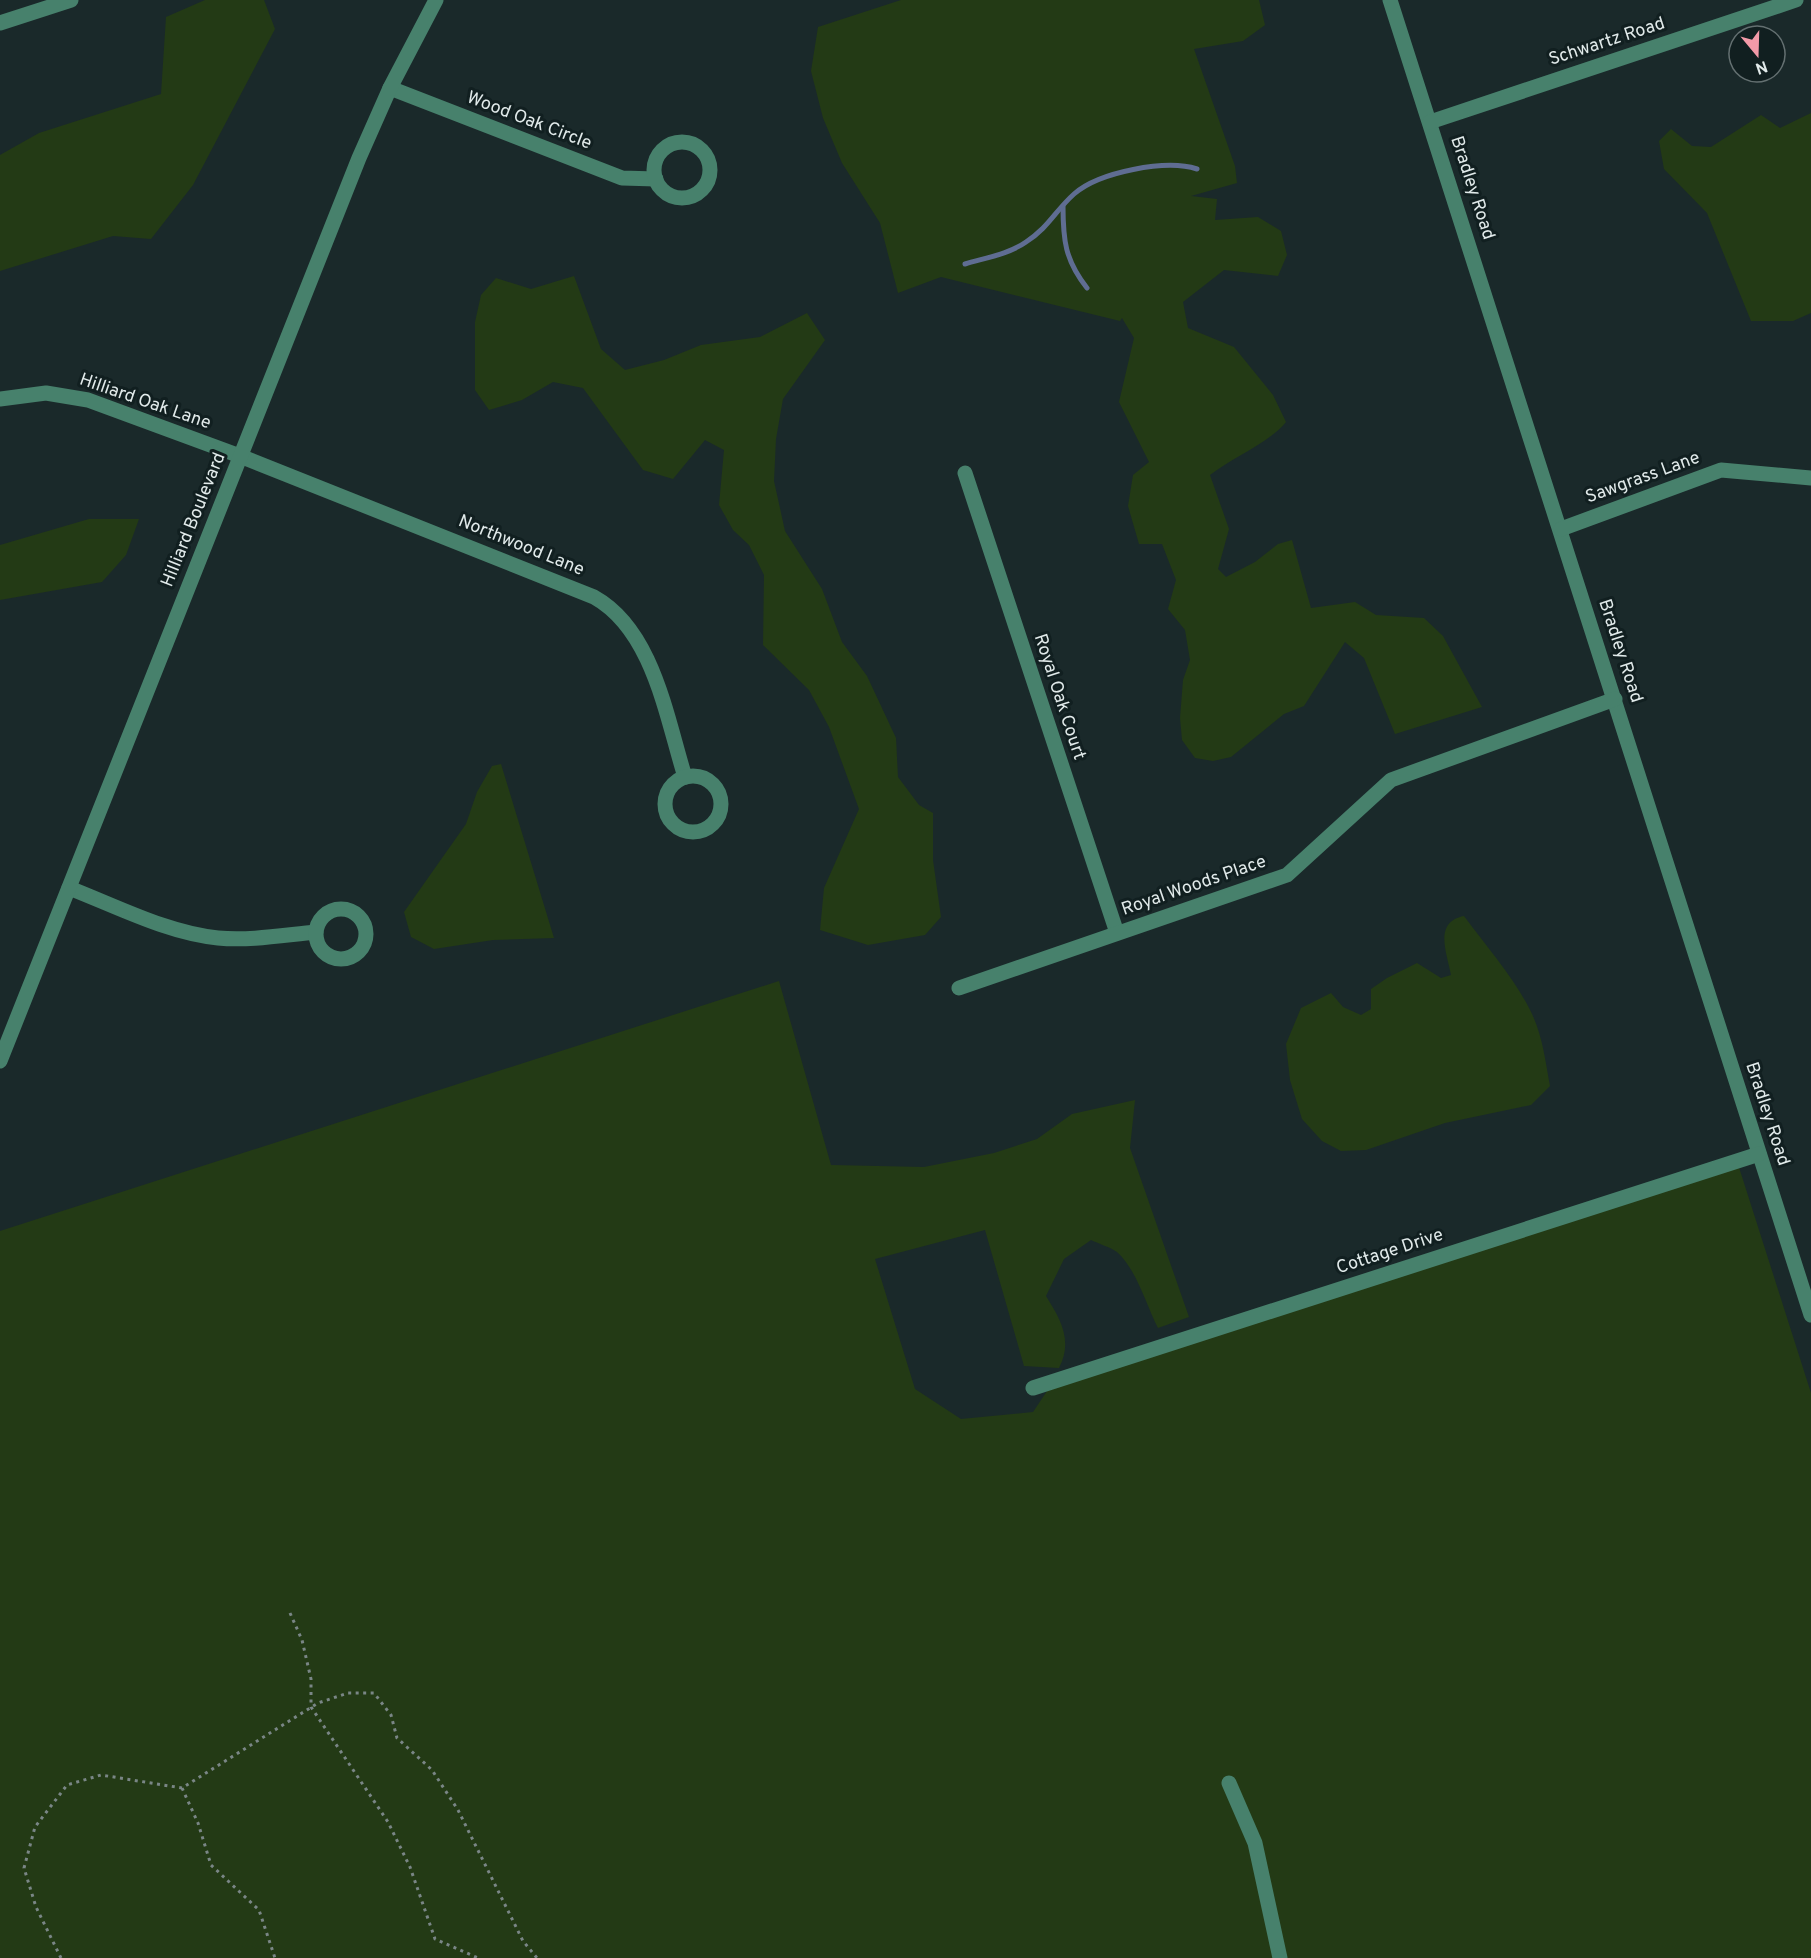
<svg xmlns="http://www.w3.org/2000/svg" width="1811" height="1958" viewBox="0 0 1811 1958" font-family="Overpass,sans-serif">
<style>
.green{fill:#233a15}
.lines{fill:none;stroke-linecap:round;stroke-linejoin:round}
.stream{stroke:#5f6d92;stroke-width:5}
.path{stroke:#7a8686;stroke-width:3;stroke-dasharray:3 4.5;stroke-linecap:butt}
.minor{stroke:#47816c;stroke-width:15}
.labels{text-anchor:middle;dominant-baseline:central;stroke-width:6;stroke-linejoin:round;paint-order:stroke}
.street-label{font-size:18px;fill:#e1eaea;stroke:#111f20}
</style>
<rect width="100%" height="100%" fill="#1a292a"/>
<g class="green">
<polygon points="205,0 264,0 275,29 193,185 151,239 113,236 0,271 0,155 39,133 161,94 166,17"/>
<path d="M901 0H1259L1265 25 1243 41 1194 49 1235 166 1237 183 1191 196 1217 199 1215 220 1258 217 1281 231 1287 255 1278 276 1224 270 1183 302 1188 328 1234 347 1273 395 1286 422C1269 443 1233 457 1210 475L1229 529 1218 569 1226 577 1255 562 1278 544 1292 540 1311 608 1355 602 1376 615 1424 618 1443 636 1482 707 1395 734 1364 658 1345 642 1304 706 1284 714 1231 757 1213 761 1195 758 1182 740 1180 718 1183 680 1190 660 1185 630 1168 609 1176 580 1162 544H1139L1128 506 1133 475 1149 462 1119 402 1134 338 1122 318 1120 321 941 277 898 293 880 223 842 163 823 118 811 71 818 27Z"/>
<polygon points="1811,113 1811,313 1793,321 1751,321 1707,213 1664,169 1659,141 1671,129 1692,146 1711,147 1761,115 1780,128"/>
<polygon points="574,276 601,349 625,370 664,360 701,345 760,337 807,313 825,340 783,399 776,439 774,481 785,531 822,589 842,642 867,676 896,738 898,777 919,805 933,813 933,860 941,917 925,935 868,945 820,930 824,888 859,809 829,727 809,690 763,645 764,575 749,545 733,530 719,505 724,450 705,440 673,479 643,470 583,388 553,382 522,400 489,410 475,390 475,322 481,295 496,278 531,289"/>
<polygon points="89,519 139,519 126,555 102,582 0,600 0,545"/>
<polygon points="501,764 554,938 493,940 434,949 411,937 404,912 466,824 477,792 492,766"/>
<path d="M1464 916C1486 946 1511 974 1528 1006 1542 1031 1545 1059 1550 1086L1531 1105 1445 1123 1366 1150 1341 1151 1322 1141 1302 1119 1290 1080 1286 1044 1301 1008 1331 993 1343 1007 1361 1015 1371 1009V989L1387 978 1417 963 1441 978 1451 975C1447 953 1433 922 1464 916Z"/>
<path d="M779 981 831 1165 924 1167 994 1153 1037 1139 1072 1114 1135 1100 1130 1148 1189 1317 1158 1328C1146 1305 1137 1270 1117 1252 1110 1247 1099 1244 1091 1240L1064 1259 1046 1296C1061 1320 1073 1341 1059 1368L1024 1366 985 1230 875 1259 915 1389 961 1419 1033 1412 1053 1382 1737 1161 1811 1393V1958H0V1231Z"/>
</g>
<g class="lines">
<g class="stream">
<path d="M1063 206C1063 240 1065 260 1087 288"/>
<path d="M965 264C985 258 1009 254 1026 242 1049 227 1055 211 1074 194 1099 172 1166 159 1197 169"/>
</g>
<g class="path">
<polyline points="290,1613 302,1640 311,1679 311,1707 388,1822 410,1867 435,1939 478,1958"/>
<polyline points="182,1788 198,1823 211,1865 259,1910 275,1958"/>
<polyline points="61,1958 36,1907 24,1868 35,1827 67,1785 101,1775 182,1788 318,1703 348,1693 374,1693 391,1715 397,1738 432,1770 458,1810 523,1941 537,1958"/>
</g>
<g class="minor">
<polyline points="1390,0 1811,1315"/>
<polyline points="0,23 71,0"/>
<polyline points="390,88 622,178 656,179"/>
<polyline points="1430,122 1796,0"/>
<circle cx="682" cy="170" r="28"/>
<path d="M0 399 46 393 88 400 240 456 594 597C653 630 666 716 685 777"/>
<polyline points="965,473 1117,933"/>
<polyline points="1561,529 1721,470 1811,478"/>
<circle cx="693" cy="804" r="28"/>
<path d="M69 888C116 906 167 933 218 938 250 941 284 935 316 932"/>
<circle cx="341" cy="934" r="25"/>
<polyline points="959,988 1287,875 1391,780 1615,699"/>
<polyline points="0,1061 359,158 390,88 436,0"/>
<polyline points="1033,1388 1759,1154"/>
<polyline points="1229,1783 1255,1843 1280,1958"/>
</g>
</g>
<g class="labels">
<g class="street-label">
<text transform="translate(1607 42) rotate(-18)">Schwartz Road</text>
<text transform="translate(529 121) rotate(21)">Wood Oak Circle</text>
<text transform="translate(1472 188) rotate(72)">Bradley Road</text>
<text transform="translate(145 402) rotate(19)">Hilliard Oak Lane</text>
<text transform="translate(1643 478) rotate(-20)">Sawgrass Lane</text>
<text transform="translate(194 520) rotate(-68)">Hilliard Boulevard</text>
<text transform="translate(521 546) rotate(22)">Northwood Lane</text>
<text transform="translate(1620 651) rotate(72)">Bradley Road</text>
<text transform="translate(1059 697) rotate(72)">Royal Oak Court</text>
<text transform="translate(1194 886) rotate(-19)">Royal Woods Place</text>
<text transform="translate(1767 1114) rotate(72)">Bradley Road</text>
<text transform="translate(1390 1252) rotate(-18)">Cottage Drive</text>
</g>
</g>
<g transform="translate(1757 54) rotate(161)"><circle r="28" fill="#111f20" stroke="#647071" stroke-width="1.5"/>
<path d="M0-4.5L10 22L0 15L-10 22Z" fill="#f39aa8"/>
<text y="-9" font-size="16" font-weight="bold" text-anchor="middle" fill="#e1eaea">N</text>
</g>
</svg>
